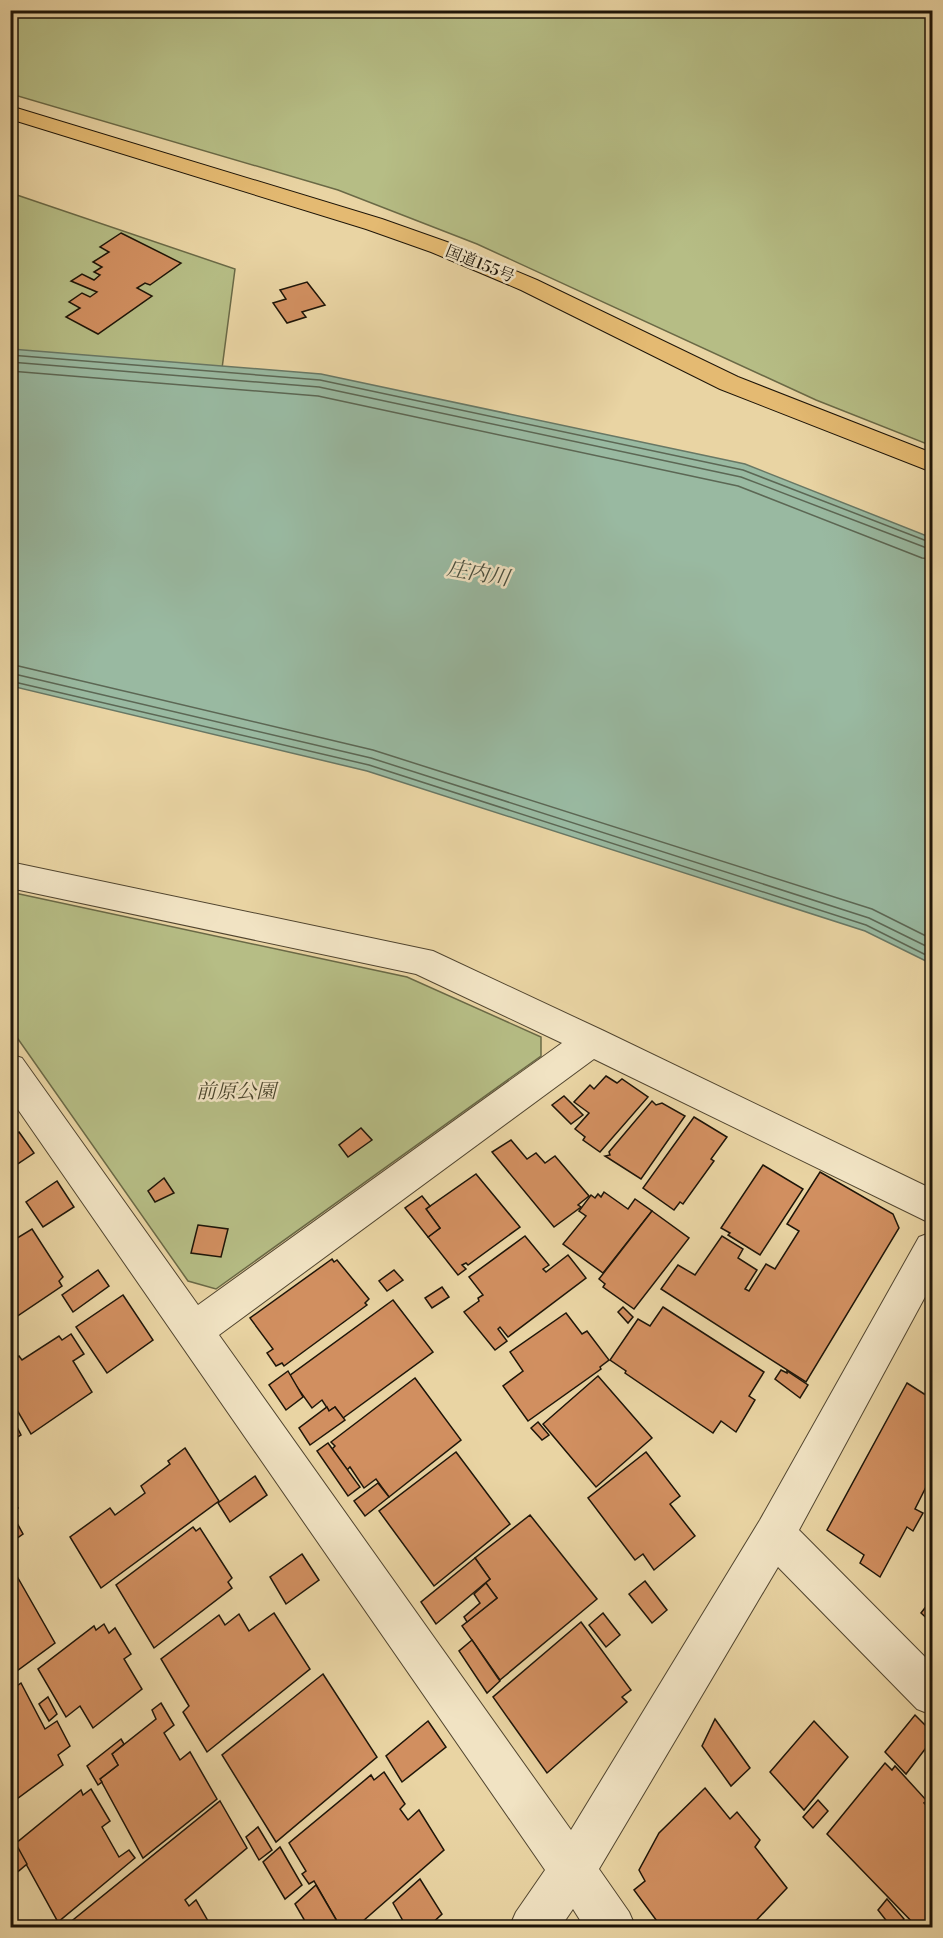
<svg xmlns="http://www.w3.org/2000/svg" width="943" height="1938" viewBox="0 0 943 1938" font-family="'Libre Bodoni','Noto Serif JP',serif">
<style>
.green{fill:#b6bd85;stroke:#6a6946;stroke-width:1.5}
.water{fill:#99b9a1;stroke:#687764;stroke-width:1.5}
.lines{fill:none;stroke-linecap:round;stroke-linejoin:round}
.shore{stroke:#5c6754;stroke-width:1.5}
.building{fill:#d18f60;stroke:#1e1508;stroke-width:1.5}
.minor-casing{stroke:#51452f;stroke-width:2}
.highway-casing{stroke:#1e1508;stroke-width:2}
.minor{fill:#f1e3c3;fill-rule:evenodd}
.highway{fill:#e4ba72;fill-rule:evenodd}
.labels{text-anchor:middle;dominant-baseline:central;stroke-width:5;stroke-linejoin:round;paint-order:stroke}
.far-street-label{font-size:16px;fill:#1e1508;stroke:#f1e3c3}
.park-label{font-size:20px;font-style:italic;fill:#4c472e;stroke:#f1e3c3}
.water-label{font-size:21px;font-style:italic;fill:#494e3e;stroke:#f1e3c3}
</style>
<rect width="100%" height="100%" fill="#e9d4a3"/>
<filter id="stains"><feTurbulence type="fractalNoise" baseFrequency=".00333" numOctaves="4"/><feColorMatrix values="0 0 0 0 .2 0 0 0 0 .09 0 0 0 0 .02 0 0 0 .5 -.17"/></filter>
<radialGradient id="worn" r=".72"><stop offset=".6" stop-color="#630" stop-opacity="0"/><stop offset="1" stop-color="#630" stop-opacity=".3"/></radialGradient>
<g class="green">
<polygon points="10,11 932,11 932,446 816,400 477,244 338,190 11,94"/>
<polygon points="11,193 235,269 218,399 11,525"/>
<polygon points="10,892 407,977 541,1037 541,1056 216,1289 188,1281 11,1029"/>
</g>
<polygon class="water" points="11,349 321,374 745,464 932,538 932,964 865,931 367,771 11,686"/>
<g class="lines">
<g class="shore">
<polyline points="10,355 320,380 743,470 932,543"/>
<polyline points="10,362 319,387 741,477 932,550"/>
<polyline points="10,371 318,396 738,486 922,558 932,559"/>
<polyline points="10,664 373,750 872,909 932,939"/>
<polyline points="10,673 371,758 869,918 932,949"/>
<polyline points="10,681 369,765 866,925 932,958"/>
</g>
</g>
<g class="building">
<polygon points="121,233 181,263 150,285 145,283 137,288 152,296 98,334 66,317 80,308 69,302 82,293 90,297 97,292 71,281 82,274 94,280 100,275 94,272 102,267 93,262 109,252 100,247"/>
<polygon points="307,282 325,305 302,312 306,317 287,323 273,303 286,299 280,290"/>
<polygon points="606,1076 617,1083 622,1079 648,1097 600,1152 583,1140 585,1137 575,1129 589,1113 574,1102 590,1085 594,1089"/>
<polygon points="564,1096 583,1115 571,1124 552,1105"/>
<polygon points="652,1101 656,1105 662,1103 685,1116 641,1179 605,1156 610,1155 609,1152"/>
<polygon points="694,1117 727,1137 711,1159 714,1161 683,1204 680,1202 674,1210 643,1188"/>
<polygon points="361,1128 372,1140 348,1157 339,1145"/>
<polygon points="19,1132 34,1153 10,1169 10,1137"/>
<polygon points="511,1140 527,1159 536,1153 545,1163 555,1156 589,1196 578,1205 581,1207 554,1227 492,1152"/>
<polygon points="763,1165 803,1189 760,1255 728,1235 730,1233 721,1228"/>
<polygon points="820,1172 893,1214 899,1228 806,1382 661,1289 678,1265 695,1275 722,1236 743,1249 738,1258 757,1270 745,1289 749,1291 766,1264 775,1269 799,1231 787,1224"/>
<polygon points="476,1174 520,1227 468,1265 466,1263 462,1265 466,1269 458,1275 428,1237 440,1228 426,1209"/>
<polygon points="164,1178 174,1193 155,1202 148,1191"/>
<polygon points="57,1181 74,1207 43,1227 26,1202"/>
<polygon points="604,1192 628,1209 635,1199 652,1211 603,1273 563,1244 586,1216 579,1211 591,1195 595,1198 598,1194 601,1197"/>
<polygon points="422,1196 430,1206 426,1209 440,1228 428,1237 405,1208"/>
<polygon points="652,1211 689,1238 634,1309 603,1287 605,1284 599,1279"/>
<polygon points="198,1225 228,1229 221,1257 191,1253"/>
<polygon points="32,1229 63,1277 59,1281 62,1286 10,1321 10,1235 14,1240"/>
<polygon points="525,1236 549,1265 543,1269 546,1272 568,1255 586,1278 508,1337 500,1327 498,1329 507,1341 495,1350 464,1312 479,1301 478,1298 483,1295 469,1277"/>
<polygon points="332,1259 334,1262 337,1260 369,1299 365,1303 367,1305 284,1366 282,1363 276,1366 267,1353 273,1349 250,1318"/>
<polygon points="98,1270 109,1286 73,1312 62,1295"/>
<polygon points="394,1270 403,1280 387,1291 379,1281"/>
<polygon points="442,1287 449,1297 432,1308 425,1298"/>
<polygon points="123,1295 153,1340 107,1373 76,1327"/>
<polygon points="393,1300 433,1352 343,1418 335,1407 329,1411 322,1400 312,1408 289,1376"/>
<polygon points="623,1307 633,1317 628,1323 618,1312"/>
<polygon points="663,1307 764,1372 749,1396 755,1400 736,1432 721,1421 713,1433 625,1373 626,1371 610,1360 638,1319 650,1326"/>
<polygon points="566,1313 582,1334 587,1331 609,1360 600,1367 601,1369 528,1421 503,1386 523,1371 510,1352"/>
<polygon points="71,1334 84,1354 73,1361 92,1392 31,1434 10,1398 10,1361 19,1356 22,1360 59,1336 62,1340"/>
<polygon points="781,1370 787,1373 787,1371 808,1385 800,1398 775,1379"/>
<polygon points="288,1371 303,1397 286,1410 269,1385"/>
<polygon points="598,1376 652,1438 596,1487 543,1424"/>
<polygon points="415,1378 461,1440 389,1497 376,1479 364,1488 350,1467 347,1470 332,1449 335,1446 331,1442"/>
<polygon points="907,1383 932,1399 932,1475 915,1509 923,1513 913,1531 907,1527 880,1577 860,1563 864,1555 827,1530"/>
<polygon points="327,1407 329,1411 335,1407 345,1420 310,1445 299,1428"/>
<polygon points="12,1417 21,1435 11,1441 10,1418"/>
<polygon points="538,1422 549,1435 542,1440 531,1428"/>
<polygon points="328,1443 360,1487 348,1496 317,1451"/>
<polygon points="185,1448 219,1501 101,1588 70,1537 110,1508 115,1515 145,1493 141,1486 170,1464 168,1461"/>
<polygon points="456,1452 510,1524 434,1586 379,1511"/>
<polygon points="646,1452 680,1496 670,1504 695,1536 654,1570 643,1554 635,1560 588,1498"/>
<polygon points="255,1476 267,1495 230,1522 218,1503"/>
<polygon points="378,1483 389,1497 365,1516 354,1501"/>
<polygon points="10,1495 18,1508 11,1512 23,1534 10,1543"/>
<polygon points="530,1515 597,1599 500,1680 462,1626 497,1598 485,1583 490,1579 475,1558"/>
<polygon points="193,1527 196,1531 200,1528 232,1578 228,1582 232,1588 154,1648 116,1585"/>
<polygon points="302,1554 319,1580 286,1604 270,1577"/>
<polygon points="475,1558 490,1579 436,1624 421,1602"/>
<polygon points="10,1564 55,1643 10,1676"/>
<polygon points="645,1581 667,1610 652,1623 629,1594"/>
<polygon points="486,1583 497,1598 467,1622 464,1617 480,1603 474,1594"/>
<polygon points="932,1599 932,1623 921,1613"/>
<polygon points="274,1613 310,1669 207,1752 183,1712 189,1706 161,1659 219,1615 225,1625 239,1614 249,1631"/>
<polygon points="603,1613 620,1635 606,1647 589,1625"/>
<polygon points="581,1622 631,1690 622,1697 627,1702 547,1773 493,1697"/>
<polygon points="104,1624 109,1633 115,1628 131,1654 124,1659 142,1689 93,1728 80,1706 66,1717 38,1669 94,1626 96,1630"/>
<polygon points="472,1640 500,1681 487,1693 459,1651"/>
<polygon points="323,1674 377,1757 276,1842 222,1755"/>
<polygon points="21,1683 45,1729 57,1721 70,1746 58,1755 63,1765 10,1804 10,1691"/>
<polygon points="48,1697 57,1714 49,1721 39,1704"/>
<polygon points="161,1703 174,1725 164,1733 180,1760 190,1752 217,1799 143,1858 100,1779 118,1765 112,1754 156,1719 152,1710"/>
<polygon points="915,1715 932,1732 932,1740 906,1774 885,1752"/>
<polygon points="715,1719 750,1768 731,1786 702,1746"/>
<polygon points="428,1721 446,1747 402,1782 386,1756"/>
<polygon points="814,1721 848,1757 804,1810 770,1772"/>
<polygon points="121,1739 124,1744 112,1754 118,1765 100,1779 102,1782 98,1785 87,1766"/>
<polygon points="885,1763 892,1770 895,1766 927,1801 924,1803 932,1812 932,1928 918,1928 827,1834"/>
<polygon points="384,1772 405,1804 400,1809 408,1820 419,1810 444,1850 355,1928 341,1928 314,1881 309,1884 302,1874 306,1871 289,1843 371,1775 374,1780"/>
<polygon points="705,1788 730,1819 737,1812 760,1840 755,1847 787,1888 749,1928 662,1928 634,1890 645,1881 639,1870 659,1833"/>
<polygon points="91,1789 110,1821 102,1827 119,1857 129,1850 135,1858 58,1922 15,1844 81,1790 83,1795"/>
<polygon points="818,1800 828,1811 813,1828 803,1817"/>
<polygon points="220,1801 247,1848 185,1900 189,1906 196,1900 212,1928 63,1928"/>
<polygon points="258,1827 272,1850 259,1860 246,1837"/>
<polygon points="16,1844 27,1864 15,1874 10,1866 10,1849"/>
<polygon points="280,1847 302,1885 285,1899 263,1862"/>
<polygon points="420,1879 442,1914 427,1928 407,1928 393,1903"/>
<polygon points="316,1885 341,1928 309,1928 295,1904"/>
<polygon points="887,1899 904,1919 897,1928 892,1928 878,1910"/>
</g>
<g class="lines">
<g class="minor-casing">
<polygon id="minor" points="10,862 433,951 604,1031 932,1189 932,1224 594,1059 219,1335 571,1830 760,1520 919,1237 932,1232 932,1284 799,1530 932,1664 932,1715 917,1709 778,1567 599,1869 629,1912 636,1928 585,1928 573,1909 560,1928 509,1928 516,1912 545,1870 10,1098 10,1054 22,1058 198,1305 562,1043 416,974 10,888"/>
</g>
<g class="highway-casing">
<polygon id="highway" points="10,106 382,219 447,242 537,280 738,377 932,453 932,472 720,389 521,290 431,252 366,229 10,119"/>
</g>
<use href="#minor" class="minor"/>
<use href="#highway" class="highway"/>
</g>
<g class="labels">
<g class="far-street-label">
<text transform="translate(480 264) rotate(22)">国道155号</text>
</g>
<g class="park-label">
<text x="236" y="1092">前原公園</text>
</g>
<g class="water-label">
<text transform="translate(478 574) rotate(10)">庄内川</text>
</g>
</g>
<rect width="943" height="1938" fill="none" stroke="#e9d4a3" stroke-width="36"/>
<rect x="12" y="12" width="919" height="1914" fill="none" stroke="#1e1508" stroke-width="3"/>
<rect x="18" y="18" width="907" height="1902" fill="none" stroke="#1e1508" stroke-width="1.5"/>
<rect width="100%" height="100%" filter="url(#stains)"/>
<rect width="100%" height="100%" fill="url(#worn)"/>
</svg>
